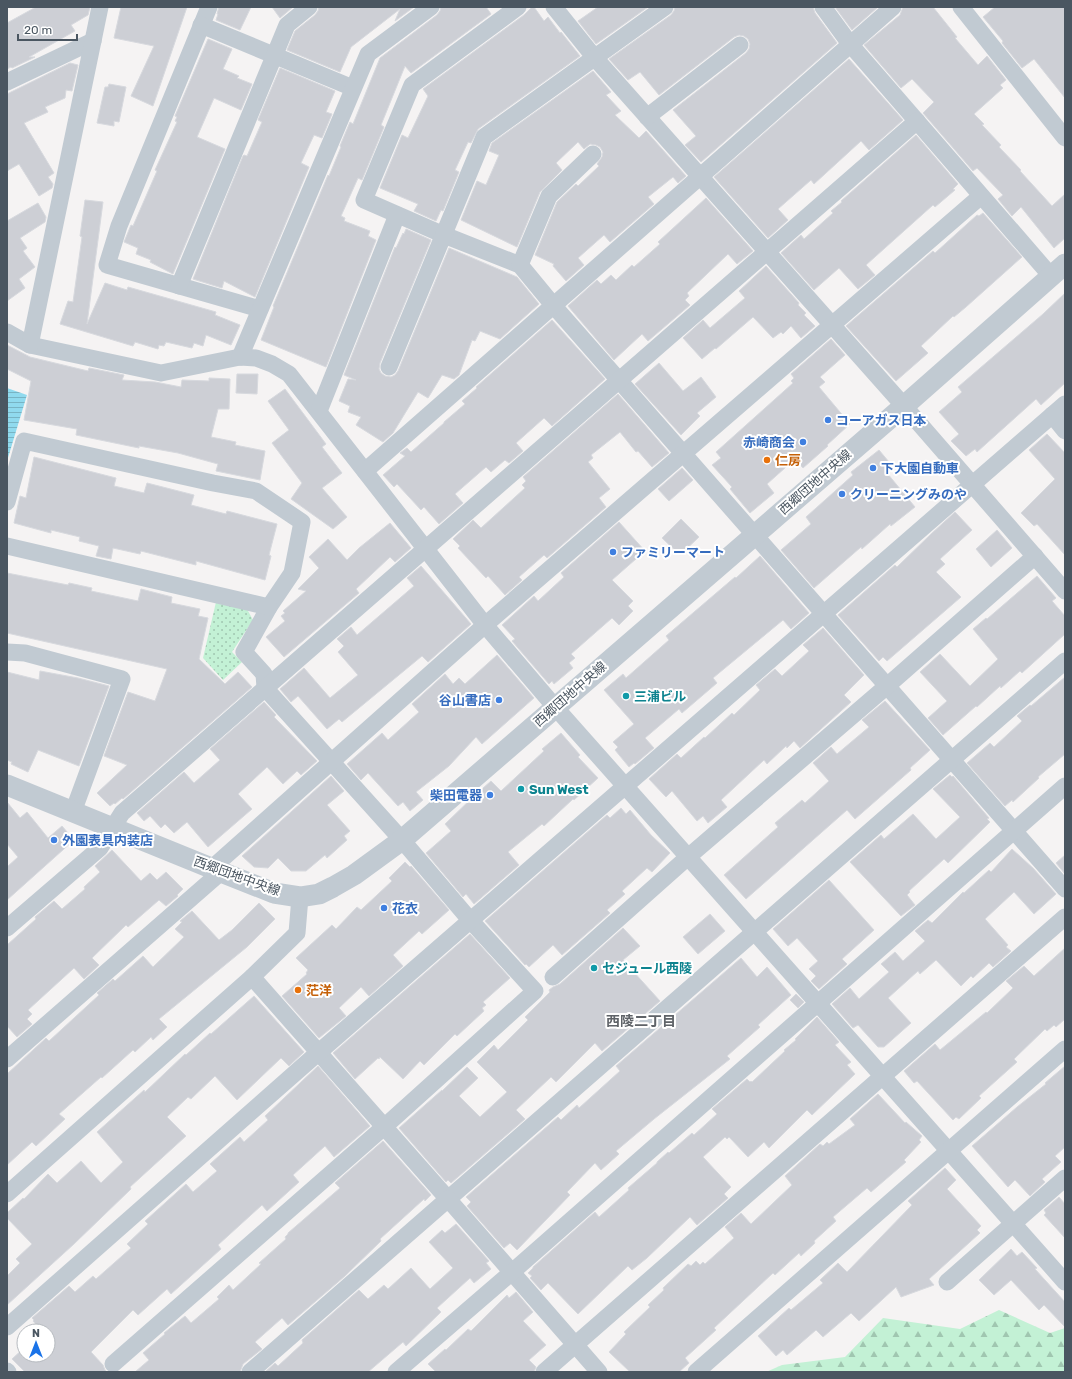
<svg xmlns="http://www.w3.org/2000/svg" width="1072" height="1379" viewBox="0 0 1072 1379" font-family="Rubik,'Noto Sans JP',sans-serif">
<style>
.forest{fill:url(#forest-firs)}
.park{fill:url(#park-dots)}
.water{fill:url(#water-rules)}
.building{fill:#cdcfd5;stroke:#d7d9de}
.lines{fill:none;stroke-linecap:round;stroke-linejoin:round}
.minor{stroke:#c1cad2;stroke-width:17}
.tertiary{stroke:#c1cad2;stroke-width:21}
.shop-dot{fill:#3f7fe0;stroke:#fff;stroke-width:1.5}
.food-dot{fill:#e8710a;stroke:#fff;stroke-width:1.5}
.culture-dot{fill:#0f9aa8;stroke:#fff;stroke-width:1.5}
.labels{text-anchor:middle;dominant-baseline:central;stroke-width:4;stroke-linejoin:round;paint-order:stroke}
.shop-label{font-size:13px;font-weight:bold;fill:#366cbe;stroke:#fff;text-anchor:start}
.food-label{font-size:13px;font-weight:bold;fill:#c56008;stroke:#fff;text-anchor:start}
.street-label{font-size:13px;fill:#4a5661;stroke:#fff}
.culture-label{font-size:13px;font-weight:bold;fill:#0d838f;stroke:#fff;text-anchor:start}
.neighbourhood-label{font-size:14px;font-weight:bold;fill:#5f6368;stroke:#fff}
</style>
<defs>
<pattern id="forest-firs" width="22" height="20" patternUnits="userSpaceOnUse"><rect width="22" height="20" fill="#c3f1d5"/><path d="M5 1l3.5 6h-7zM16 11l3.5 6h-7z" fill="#a0c6b0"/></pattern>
<pattern id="park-dots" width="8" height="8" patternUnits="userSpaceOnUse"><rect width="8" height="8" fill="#c3f1d5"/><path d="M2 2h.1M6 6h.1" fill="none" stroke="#a0c6b0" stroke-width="1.8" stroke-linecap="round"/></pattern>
<pattern id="water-rules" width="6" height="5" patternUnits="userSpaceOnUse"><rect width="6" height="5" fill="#90daee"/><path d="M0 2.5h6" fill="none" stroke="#78b4c4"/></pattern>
</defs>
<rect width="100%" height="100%" fill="#f5f3f3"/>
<polygon class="forest" points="999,1310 1050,1333 1065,1328 1065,1372 766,1372 782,1365 845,1357 883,1318 960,1329"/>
<polygon class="park" points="216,602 247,609 253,620 232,652 242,662 223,680 203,658"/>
<polygon class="water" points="7,388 27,395 7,461"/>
<g class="building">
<polygon points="36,7 90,7 88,15 71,25 75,31 29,57 35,57 12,68 11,67 7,69 7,23"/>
<polygon points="121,7 187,7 153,106 131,96 154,46 114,38"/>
<polygon points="219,7 251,7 240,30 216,20 218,14 217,14"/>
<polygon points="272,7 293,7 280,18"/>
<polygon points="319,7 414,7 395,21 400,9 351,47 340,72 287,50 295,31 315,15 318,11"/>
<polygon points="441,7 486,7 491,14 411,73 405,66 381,125 384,127 362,180 358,178 341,216 345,218 344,221 370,231 368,236 376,240 326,367 261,340 274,307 273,306 328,175 329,176 341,147 340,146 350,122 353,124 380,58 437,15 440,11"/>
<polygon points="532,7 534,7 544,21 548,17 560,33 561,32 580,56 478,129 471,143 468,142 455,170 459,172 443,211 441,210 436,221 414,211 418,204 380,188 402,135 408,138 428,96 423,89 524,15"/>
<polygon points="598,7 648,7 596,44 578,21"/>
<polygon points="675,7 813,7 815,13 837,43 701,162 685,145 696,136 673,110 746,53 749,49 750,44 748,39 744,36 739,35 734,37 659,95 640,72 628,80 609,59 671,15 674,11"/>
<polygon points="835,7 878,7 852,30"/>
<polygon points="903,7 933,7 957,37 955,38 978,65 987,56 1006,80 1000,85 1003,88 974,114 984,124 982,125 1001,145 999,147 1021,170 1020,171 1052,206 1065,194 1065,238 1054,248 1021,207 1012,216 998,199 1003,195 977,168 973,171 923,113 934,102 912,79 901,88 864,45 900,15"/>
<polygon points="995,7 1065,7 1065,98 1034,59 1022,68 1002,43 1003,41 983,17"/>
<polygon points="208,39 232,49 223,69 239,76 237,78 252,84 241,110 214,98 197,137 225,149 173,274 150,262 151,260 136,254 138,248 124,242 131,225 133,226 157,171 155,170 177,122 175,121 177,117 175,116"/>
<polygon points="849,59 903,120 869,150 861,141 814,184 811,180 778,209 788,220 768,238 714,177"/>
<polygon points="70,63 78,65 72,91 66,90 65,98 45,107 48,112 24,123 54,173 48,177 53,184 52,188 39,196 19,164 7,171 7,94"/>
<polygon points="280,68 335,91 326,112 332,114 322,138 314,135 301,163 309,167 255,297 224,281 222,288 193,279 243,156 244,155 247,156 262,122 258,120"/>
<polygon points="593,71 611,92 606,95 621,111 615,115 639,138 646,131 686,176 678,183 673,177 648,197 654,204 610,242 604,235 578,258 584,265 566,281 553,266 554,264 535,255 557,202 576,184 578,186 599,166 597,164 602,157 603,152 600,147 596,145 590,144 584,149 578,142 556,163 562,170 540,192 517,247 461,220 477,181 486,185 499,155 489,151 492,143"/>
<polygon points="109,84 126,87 119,122 114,121 114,126 97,123 105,87 108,87"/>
<polygon points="916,135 958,184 953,189 955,190 935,207 933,205 866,265 875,275 858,289 839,268 814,290 781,253 801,235 804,239 833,213 831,211 842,202 841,201"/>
<polygon points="706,198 753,251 737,264 728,254 687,293 689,296 685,300 690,305 648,341 642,334 614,360 568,306 597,280 601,284 611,275 616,280 632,265 634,267 660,244 658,242"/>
<polygon points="85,200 103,202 87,324 105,283 127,290 128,287 216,312 215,315 240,325 231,345 206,335 203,346 194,343 192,348 166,342 164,346 159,345 158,349 135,342 133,346 60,324 68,301 73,302 82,237 80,236"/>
<polygon points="38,203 46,217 45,222 20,238 27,248 23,251 35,267 19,279 25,288 7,301 7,221"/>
<polygon points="983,213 1022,257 966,307 954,317 953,316 921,346 928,353 896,381 846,326 933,251 935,253 977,215 979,216"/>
<polygon points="406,229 431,240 380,363 379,369 381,373 385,376 391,377 395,375 398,371 449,248 517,277 539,304 500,339 480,331 475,341 472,340 459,375 454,379 442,375 428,398 418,392 393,433 383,442 356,425 361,417 348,412 350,406 339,401 348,379 356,380 344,375 395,247 396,248 403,233 404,234"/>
<polygon points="766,266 799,303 798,305 806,313 804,315 815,326 801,338 791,326 783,334 781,332 773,338 753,317 716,349 715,348 702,359 683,338 703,320 710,328 745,298 739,291"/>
<polygon points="1065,293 1065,383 1041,405 1036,399 977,452 975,449 966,456 951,441 959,434 939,412 962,392 958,387 1043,314"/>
<polygon points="552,320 605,379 552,426 544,418 516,443 523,451 509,463 505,460 491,472 486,467 455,494 463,503 439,524 424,507 421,510 397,484 394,487 383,475 405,456 400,453 407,448 411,452 444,423 444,422 465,404 462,401 477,388 476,387"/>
<polygon points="831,339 845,355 820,377 825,382 819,387 850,424 827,445 828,446 803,468 795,459 767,484 774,493 750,513 730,489 732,487 712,465 721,458 716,452 793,383 791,381 794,378 791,374"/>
<polygon points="7,345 30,357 88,371 89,368 124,375 122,380 155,382 181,387 182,380 209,381 209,378 230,379 229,409 218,409 211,437 236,442 235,445 265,451 260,480 216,471 218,464 178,453 139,446 139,448 76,435 77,429 24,420 31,381 7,369"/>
<polygon points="659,363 683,391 701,377 716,397 697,413 700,416 681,435 635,384"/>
<polygon points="237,374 258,374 257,394 236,393"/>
<polygon points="285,389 326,444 322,447 342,473 322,488 347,517 333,529 291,499 302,483 272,443 289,430 268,401"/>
<polygon points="618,394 669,453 652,467 638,451 636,452 620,432 591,455 593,458 588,462 610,489 599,498 606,507 547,558 544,555 519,577 522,580 505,595 488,576 486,578 458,548 460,546 453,539 473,520 481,528 525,488 522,485 526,481 523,477"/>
<polygon points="1047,434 1065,453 1065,555 1037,524 1034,526 1021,513 1055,479 1029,450"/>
<polygon points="879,450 894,468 887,473 915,507 891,526 890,524 862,549 861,547 814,588 781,550 811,524 806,517 853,475 851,472"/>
<polygon points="34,457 116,478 114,486 144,493 147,483 194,495 191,505 226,514 227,511 277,524 269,555 271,556 265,580 196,561 196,565 141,551 140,554 113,548 111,559 96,556 99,546 79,541 80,537 51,530 51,533 14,523 20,496 26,498"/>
<polygon points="682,468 693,480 669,501 658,489"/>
<polygon points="955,512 972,530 940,559 945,564 936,572 961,597 887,661 883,657 879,661 838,615 895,565 897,567 931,534"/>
<polygon points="681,519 699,537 680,555 662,538"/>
<polygon points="619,522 645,551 612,580 633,601 628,606 633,611 619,625 612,618 571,654 575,658 569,663 573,668 554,684 552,681 549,684 512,641 515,639 502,625 534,596 538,601 564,577 561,573"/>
<polygon points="390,523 411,548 395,562 390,557 356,589 359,593 284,657 266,637 285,621 281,616 285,613 283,611 306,591 298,589 319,568 309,557 328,539 347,560 359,548"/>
<polygon points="997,530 1012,548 991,567 976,549"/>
<polygon points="760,556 809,613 791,629 783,620 713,678 717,683 682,713 679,709 645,738 654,748 635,764 634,763 629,767 615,750 618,747 613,742 634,724 604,690 623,674 626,678 669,640 666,636 735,577 736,578"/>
<polygon points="421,566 471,624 428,662 422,656 342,722 339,719 327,729 298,696 291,702 280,689 304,668 330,698 358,675 338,652 344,646 337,639 351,627 357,635 414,586 407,578"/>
<polygon points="7,573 68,585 69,583 92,588 91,591 138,601 141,589 172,597 171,603 200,609 198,616 208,618 199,659 225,684 238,672 252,687 123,799 122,798 115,804 114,803 110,806 97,793 127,765 104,756 128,692 155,701 167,669 7,633"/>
<polygon points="1037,576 1056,598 1052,601 1065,616 1065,634 1022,673 1020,671 1001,688 1000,686 977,707 976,706 943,735 928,718 947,701 920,672 940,654 970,686 998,659 973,629 986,618 987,619"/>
<polygon points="823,628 864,675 844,695 851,702 800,748 794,741 787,748 786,746 767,764 764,760 721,800 727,807 708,823 703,816 697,821 672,791 666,797 649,779 677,754 681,758 704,737 705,738 732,713 734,715 760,690 756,685 775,669 782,676 809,651 803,645"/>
<polygon points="497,655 534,698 482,744 476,737 449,766 416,792 423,800 410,811 403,802 398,806 368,773 361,780 347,764 382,733 388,740 419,712 412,704 445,674 453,684 459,678 465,684"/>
<polygon points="40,671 78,678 109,686 79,766 38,750 28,772 11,764 12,762 7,760 7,672 39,680"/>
<polygon points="1065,677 1065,754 1038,777 1039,778 1013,802 1012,800 1005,806 967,763 990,743 994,747 1022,721 1017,716 1030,705 1031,706"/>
<polygon points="885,701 930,750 910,768 911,770 855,819 847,810 746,899 724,875 778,827 775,823 802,800 805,803 829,781 813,763 831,747 837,754 869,727 862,720"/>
<polygon points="264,702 276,715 274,717 317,761 301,775 297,771 283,784 267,767 238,794 252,809 208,847 187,822 174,833 165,824 161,828 150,816 144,821 137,813 184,772 194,783 220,760 210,749"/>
<polygon points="561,733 580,755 578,757 598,778 574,800 573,799 544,826 542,824 508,852 519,865 474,904 466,894 463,897 426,853 451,831 445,824 474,796 491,781 501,791 544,751 542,749"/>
<polygon points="950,775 952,777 953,776 989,818 987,819 990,822 948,863 944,859 909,891 910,892 907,895 915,905 901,916 850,862 881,835 884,839 913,814 936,839 960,817 933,789"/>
<polygon points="331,776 344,791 327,805 350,831 344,836 347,840 327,858 325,855 306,871 291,871 278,858 268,868 254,867 242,856"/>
<polygon points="7,802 20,818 27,812 48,838 62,826 74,840 7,900 7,867 18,857 7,844"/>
<polygon points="621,808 626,814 630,810 651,835 670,853 652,872 647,868 622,891 625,894 607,910 610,913 562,955 553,945 529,967 526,964 525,965 485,921 607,815 610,818"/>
<polygon points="1012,849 1033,868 1056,894 1034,914 1014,892 985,919 1008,945 1006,947 1011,951 993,967 989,963 973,978 971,976 961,986 936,960 920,974 918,971 888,998 911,1023 884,1047 878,1047 858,1025 853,1028 832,1004 850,988 859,999 889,972 881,964 895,952 903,961 925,941 915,931 928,920 932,923 963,892 964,893 989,870 991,872"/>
<polygon points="112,850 141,881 150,873 157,880 166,872 183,889 177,895 178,896 166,906 159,900 128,927 126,925 92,958 99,965 84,979 74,968 28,1010 32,1014 27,1019 32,1024 17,1037 7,1026 7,945 36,919 35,917 54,901 62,909 85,889 84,887 100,872 95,866"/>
<polygon points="1065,855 1065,874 1056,863"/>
<polygon points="405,862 410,867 411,866 449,910 422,934 419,931 393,955 403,966 369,996 361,987 339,1008 346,1016 319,1038 282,996 307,974 306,973 308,970 296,958 332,925 336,929 357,907 361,910 392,881 389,878"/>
<polygon points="829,880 874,930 842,959 847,964 819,989 811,981 816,976 809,969 818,961 797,938 788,946 773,929"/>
<polygon points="259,903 275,919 247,947 159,1019 167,1027 153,1040 151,1037 135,1052 133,1050 102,1078 101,1077 59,1114 65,1119 36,1146 32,1142 7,1165 7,1074 46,1038 49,1041 99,995 97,993 113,979 115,981 143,956 153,967 184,937 175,929 182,922 180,921 192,911 219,940 232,930"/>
<polygon points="710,914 725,931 698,954 683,937"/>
<polygon points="623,928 640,946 623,960 660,1001 602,1051 595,1043 556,1082 551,1077 516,1110 525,1119 451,1183 448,1180 446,1182 399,1128 442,1090 442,1091 467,1067 478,1078 459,1096 480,1117 507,1092 477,1062 494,1045 498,1050 528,1020 525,1017 550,992 549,990 553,987 560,984"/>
<polygon points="470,934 510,978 483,1002 486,1005 482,1008 484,1011 457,1036 455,1034 424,1065 420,1061 403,1079 380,1057 379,1059 378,1058 355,1079 333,1053"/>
<polygon points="1065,948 1065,1019 1056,1027 1054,1025 1047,1031 1045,1029 1014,1059 1017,1062 979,1096 981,1098 959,1119 956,1117 953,1120 917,1081 914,1083 904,1071 935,1044 940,1050 986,1012 987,1013 1013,988 1006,981 1024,966 1034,976"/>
<polygon points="741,958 757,977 767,967 791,995 758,1025 760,1027 727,1056 730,1059 654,1119 616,1151 619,1154 601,1170 595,1163 567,1192 570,1195 517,1250 510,1243 504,1248 467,1206 471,1202 466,1197 558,1117 561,1120 577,1105 579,1108 620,1071 616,1066"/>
<polygon points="796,994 804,1002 798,1008 790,1000"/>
<polygon points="254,996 304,1052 289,1066 281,1058 237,1100 215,1076 191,1099 188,1097 167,1117 186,1136 130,1187 131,1189 74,1244 7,1305 7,1276 20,1263 16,1259 32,1244 7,1218 7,1213 23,1198 24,1199 48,1174 57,1183 81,1161 101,1183 123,1162 97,1132 144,1090 145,1092 185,1054 186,1055 210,1033 211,1034"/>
<polygon points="817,1017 839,1042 835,1045 851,1062 847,1065 855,1074 812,1115 807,1110 769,1148 764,1142 748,1157 729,1137 727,1139 725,1137 703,1157 731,1187 724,1194 728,1198 697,1225 690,1217 647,1258 632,1270 628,1266 578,1314 548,1283 541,1290 530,1278 532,1276 528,1273 533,1268 533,1267 595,1212 599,1217 629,1190 628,1188 657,1163 657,1162 668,1152 669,1153 692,1133 694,1135 717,1114 712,1109 747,1079 750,1082 751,1081 752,1082 785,1051 784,1050 796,1040 795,1039"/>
<polygon points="318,1066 370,1126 334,1157 325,1146 293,1175 299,1182 267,1211 262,1205 218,1245 221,1249 171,1294 167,1289 138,1315 133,1310 91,1352 103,1365 105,1370 107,1372 25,1372 12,1359 24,1348 24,1355 48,1355 48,1331 42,1331 33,1321 34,1320 32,1318 69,1286 75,1292 93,1276 96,1279 131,1248 127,1244 148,1224 145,1221 186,1184 193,1192 217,1171 210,1164 240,1137 244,1142 268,1120 265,1116"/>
<polygon points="1065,1066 1065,1147 1055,1156 1061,1162 1042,1179 1045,1182 1030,1196 1015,1180 1008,1187 972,1146 1017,1107 1046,1084 1045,1083"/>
<polygon points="878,1094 905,1123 906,1122 922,1136 919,1140 921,1142 904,1160 906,1162 871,1192 867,1188 833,1217 836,1221 814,1241 815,1243 801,1256 799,1253 775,1275 773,1273 714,1328 716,1330 685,1358 689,1363 679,1372 630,1372 609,1352 626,1334 624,1332 650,1307 648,1305 664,1290 663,1288 688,1264 691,1266 696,1261 700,1265 703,1262 705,1264 734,1238 725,1227 741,1213 751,1224 792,1185 785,1176 820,1144 823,1146 827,1142 829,1144 855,1125 850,1119"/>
<polygon points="383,1141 431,1195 425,1201 424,1199 380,1239 381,1241 345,1276 288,1325 282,1318 255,1342 262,1349 243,1364 240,1372 135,1372 149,1360 143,1353 165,1334 164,1333 185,1316 191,1323 219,1299 217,1297 229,1285 233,1290 261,1264 259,1263 286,1239 285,1237 288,1234 288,1233 340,1188 335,1183"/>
<polygon points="945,1168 956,1180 947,1189 981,1226 977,1230 980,1233 929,1279 934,1285 901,1297 896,1287 859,1321 851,1313 823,1337 816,1330 787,1355 783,1350 776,1356 758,1336 789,1308 791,1310 823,1283 820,1280 838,1263 847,1272 912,1205 908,1201"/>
<polygon points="1059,1197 1065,1204 1065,1238 1044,1215 1046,1213 1044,1210"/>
<polygon points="456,1224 489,1261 486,1263 491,1269 474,1283 470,1278 437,1308 441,1312 406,1346 403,1342 368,1372 265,1372 275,1363 278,1366 303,1343 302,1340 359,1290 368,1299 384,1285 388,1289 411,1268 430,1289 453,1268 429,1242 442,1230 445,1233"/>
<polygon points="1011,1249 1017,1256 1022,1252 1037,1268 1035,1269 1065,1302 1065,1327 1044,1305 1039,1310 1011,1280 994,1295 979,1280"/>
<polygon points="516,1292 533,1312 523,1321 546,1345 529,1360 536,1367 534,1372 436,1372 428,1364 445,1349 446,1350 468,1329 471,1331 507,1295 509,1298"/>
</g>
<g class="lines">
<g class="minor">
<polyline points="209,7 119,226 107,265 260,309"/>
<polyline points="518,7 412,85 364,200 444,235 520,265 553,305 1065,889"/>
<polyline points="554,7 595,58 904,406 1065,591"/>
<polyline points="823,7 850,44 1051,276"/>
<polyline points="961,7 1065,138"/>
<polyline points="201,25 353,88"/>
<polyline points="7,82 93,41"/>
<polyline points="647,117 740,45"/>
<polyline points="520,265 549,196 593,154"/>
<polyline points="179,286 287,25 309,7"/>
<polyline points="7,332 30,345 161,373 240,357 256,358 272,364 289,374 485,625 555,707 1065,1282"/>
<polyline points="30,345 100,7"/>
<polyline points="240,357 368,54 431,7"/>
<polyline points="389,367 484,137 665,7"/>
<polyline points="319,411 397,215"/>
<polyline points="1052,415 1065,431"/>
<polyline points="365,471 893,7"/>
<polyline points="7,502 24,441 213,483 256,491 302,522 292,573 269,607 244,652 264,674 265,688 402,840 470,920 535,991 384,1127 113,1364"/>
<polyline points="7,546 269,607"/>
<polyline points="7,652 25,653 122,679 73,812"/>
<polyline points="212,868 485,625 981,196"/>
<polyline points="7,928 100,848 122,813 917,121"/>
<polyline points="252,977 448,1199 1065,661"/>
<polyline points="553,977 688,857 887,686 1035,556"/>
<polyline points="7,1059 221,872"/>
<polyline points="7,1194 252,977 297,933 300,897"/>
<polyline points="947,1282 1065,1178"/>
<polyline points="7,1327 319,1052 1065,404"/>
<polyline points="7,1371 8,1372"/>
<polyline points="250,1372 448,1199 599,1372"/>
<polyline points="396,1372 512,1272 1065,786"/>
<polyline points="544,1372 1065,917"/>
<polyline points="696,1372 1065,1049"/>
</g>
<polyline class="tertiary" points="7,785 221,872 274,893 300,897 319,894 333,887 354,875 402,840 904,406 1065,264"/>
</g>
<g class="shop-dot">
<circle cx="828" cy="420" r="4"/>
<circle cx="803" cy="442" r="4"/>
<circle cx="873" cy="468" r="4"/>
<circle cx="842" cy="494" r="4"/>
<circle cx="613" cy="552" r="4"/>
<circle cx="499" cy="700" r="4"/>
<circle cx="490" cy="795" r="4"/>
<circle cx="54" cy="840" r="4"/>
<circle cx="384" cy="908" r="4"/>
</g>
<g class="food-dot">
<circle cx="767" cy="460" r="4"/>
<circle cx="298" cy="990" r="4"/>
</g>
<g class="culture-dot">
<circle cx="626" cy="696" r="4"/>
<circle cx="521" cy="789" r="4"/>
<circle cx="594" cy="968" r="4"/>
</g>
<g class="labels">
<g class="shop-label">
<text x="836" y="420">コーアガス日本</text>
<text x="795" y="442" text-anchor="end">赤崎商会</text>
<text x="881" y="468">下大園自動車</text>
<text x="850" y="494">クリーニングみのや</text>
<text x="621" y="552">ファミリーマート</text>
<text x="491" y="700" text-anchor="end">谷山書店</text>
<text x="482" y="795" text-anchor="end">柴田電器</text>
<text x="62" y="840">外園表具内装店</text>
<text x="392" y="908">花衣</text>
</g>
<g class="food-label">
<text x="775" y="460">仁房</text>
<text x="306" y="990">茫洋</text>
</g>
<g class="street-label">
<text transform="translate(815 482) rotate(-41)">西郷団地中央線</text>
<text transform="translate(570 694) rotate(-41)">西郷団地中央線</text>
<text transform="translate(237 876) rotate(20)">西郷団地中央線</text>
</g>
<g class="culture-label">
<text x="634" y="696">三浦ビル</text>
<text x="529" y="789">Sun West</text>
<text x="602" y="968">セジュール西陵</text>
</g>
<g class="neighbourhood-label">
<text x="641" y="1021">西陵二丁目</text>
</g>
</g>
<rect width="1072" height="1379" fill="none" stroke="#4a5661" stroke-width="16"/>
<g transform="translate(36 1343)"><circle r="19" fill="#ffffff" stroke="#b7bbc0"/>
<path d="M0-3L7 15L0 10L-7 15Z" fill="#1a73e8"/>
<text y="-6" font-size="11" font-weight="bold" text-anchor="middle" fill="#4a5661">N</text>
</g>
<path d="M18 34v6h59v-6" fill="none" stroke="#4a5661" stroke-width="2"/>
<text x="24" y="34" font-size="12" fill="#4a5661" stroke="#ffffff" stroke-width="3" paint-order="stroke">20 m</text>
</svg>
